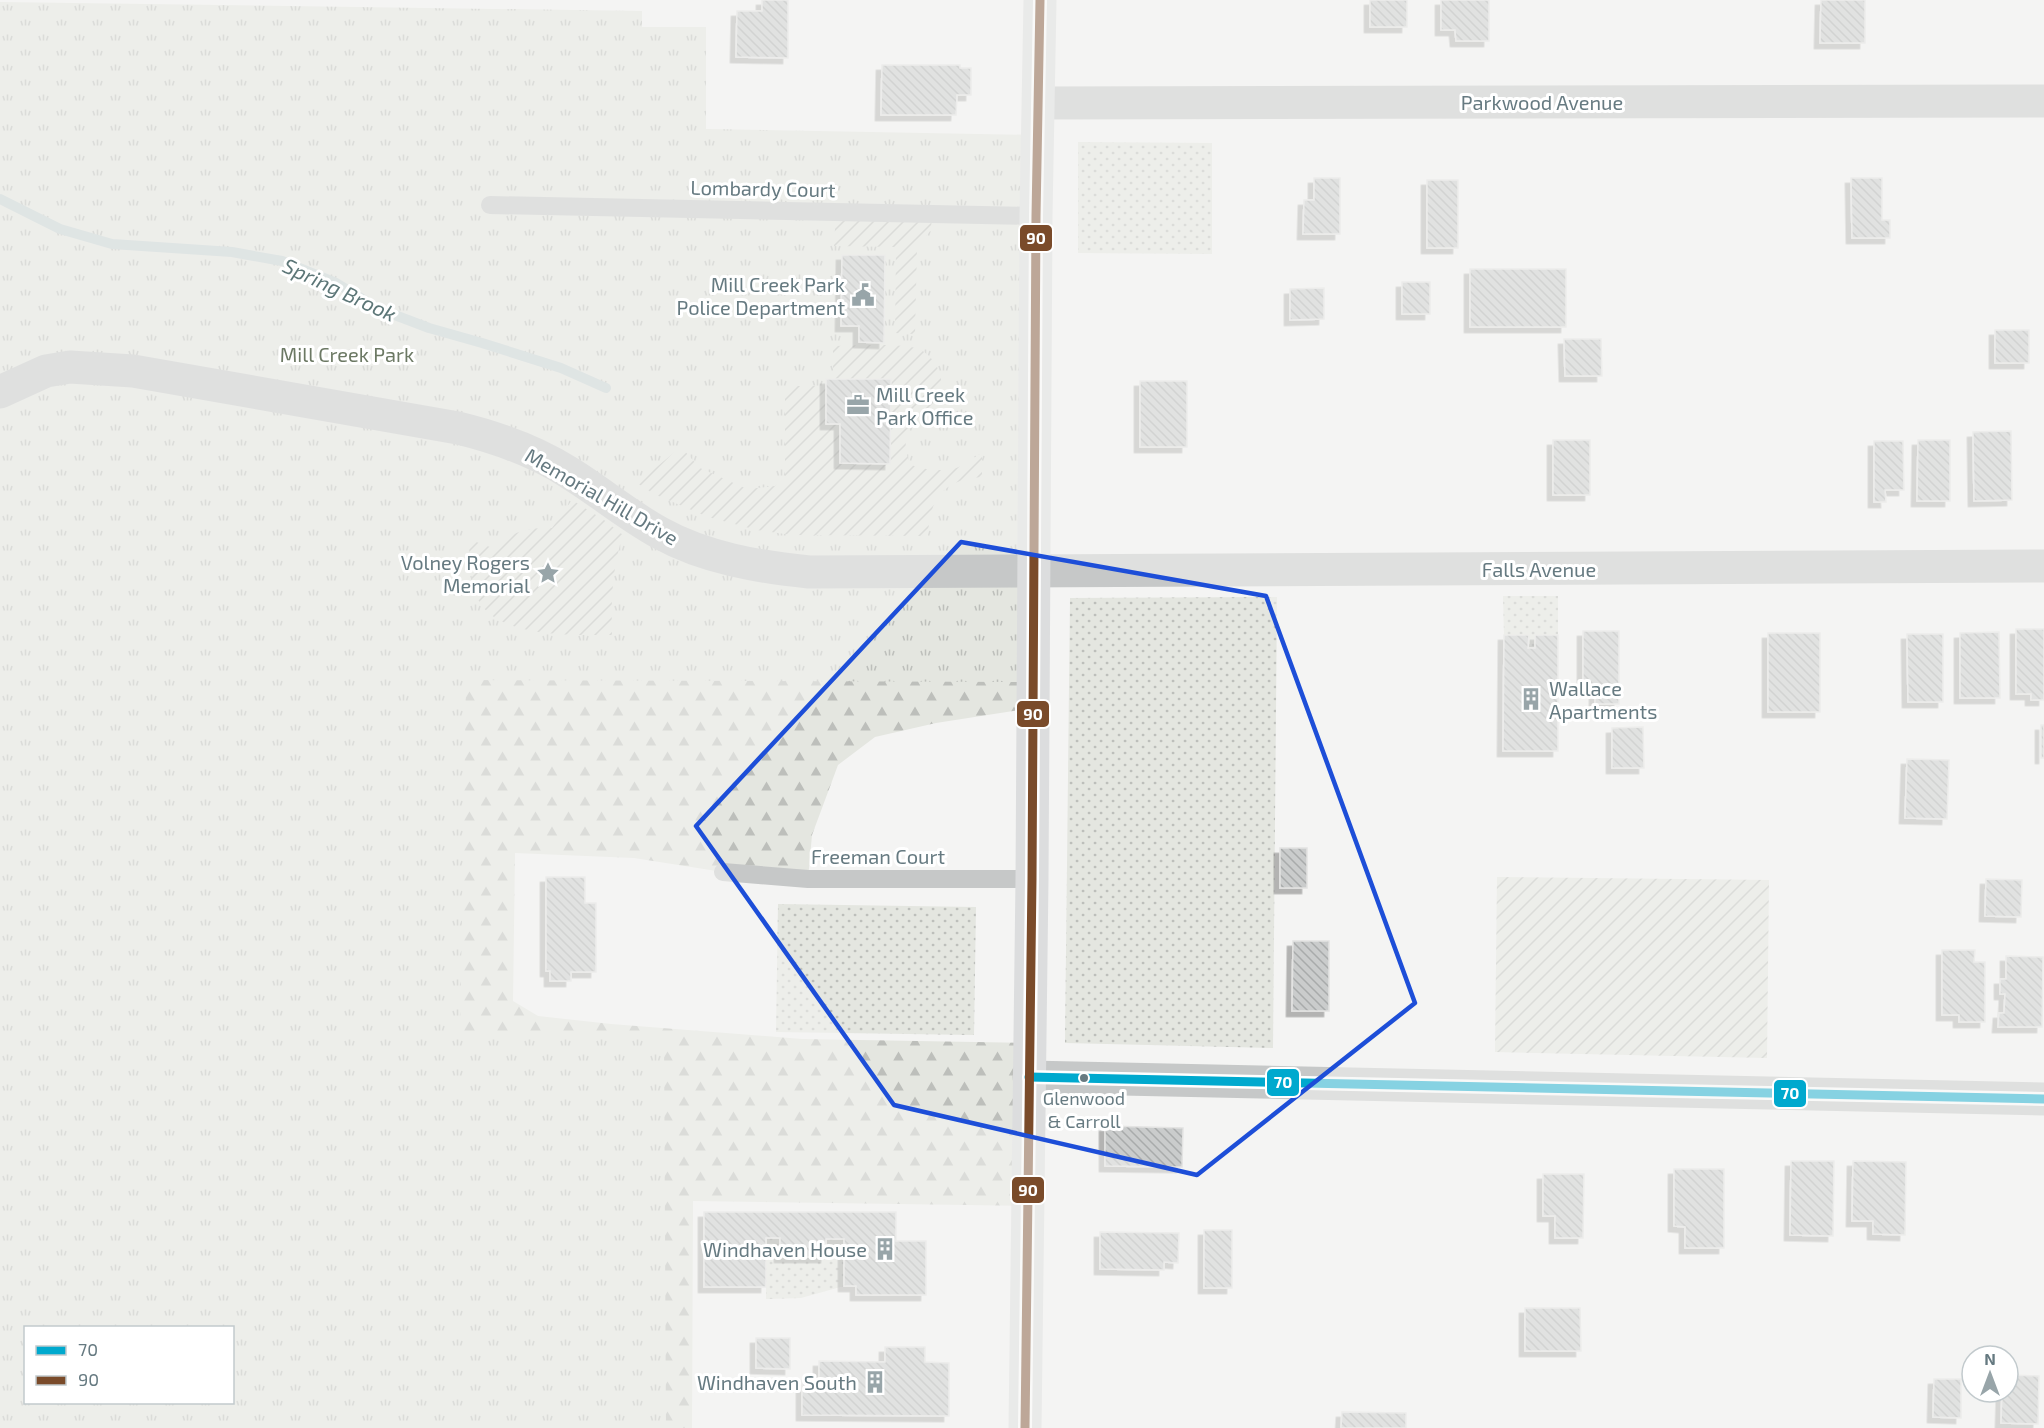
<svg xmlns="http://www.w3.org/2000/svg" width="2044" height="1428" viewBox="0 0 2044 1428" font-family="'Exo 2',sans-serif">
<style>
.grass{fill:url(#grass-dots)}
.forest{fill:url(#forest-firs)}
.park{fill:url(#park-tufts);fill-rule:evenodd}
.garden{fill:url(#garden-furrows)}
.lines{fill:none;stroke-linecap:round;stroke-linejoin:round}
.stream{stroke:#c6d2d3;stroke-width:10}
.building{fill:url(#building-back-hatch);stroke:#e3e3e2;stroke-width:1.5;filter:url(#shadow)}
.service{stroke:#c6c8c8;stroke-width:18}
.minor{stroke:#c6c8c8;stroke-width:33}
.secondary{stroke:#dcddde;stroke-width:33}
.bus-1-casing{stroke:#fff;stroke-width:14}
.bus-2-casing{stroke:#fff;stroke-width:14}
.bus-1{stroke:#00a9ce;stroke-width:9}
.bus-2{stroke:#7a4b2a;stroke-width:9}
.marked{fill:none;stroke:#1d4ed8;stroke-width:4.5;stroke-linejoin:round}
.bus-dot{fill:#667a81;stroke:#fff;stroke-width:2}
.labels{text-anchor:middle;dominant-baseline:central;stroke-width:6;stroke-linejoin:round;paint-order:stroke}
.bus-label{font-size:18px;fill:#667a81;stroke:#fff}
.street-label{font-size:20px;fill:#667a81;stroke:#fff}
.poi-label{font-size:20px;fill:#667a81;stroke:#fff;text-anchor:end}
.park-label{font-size:20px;fill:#6c7964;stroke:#fff}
.water-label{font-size:21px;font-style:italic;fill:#5c7677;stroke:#fff}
.line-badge{stroke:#fff;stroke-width:2}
.badge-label{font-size:16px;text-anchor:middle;font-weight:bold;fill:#fff}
</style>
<defs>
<pattern id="grass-dots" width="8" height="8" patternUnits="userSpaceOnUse" patternTransform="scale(1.5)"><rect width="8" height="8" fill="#e4e6e0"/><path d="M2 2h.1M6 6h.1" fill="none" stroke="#bdbfbb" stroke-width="1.8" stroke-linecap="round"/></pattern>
<pattern id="forest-firs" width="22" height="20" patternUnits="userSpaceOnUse" patternTransform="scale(1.5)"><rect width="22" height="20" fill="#e4e6e0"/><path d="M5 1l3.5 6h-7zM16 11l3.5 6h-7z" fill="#bdbfbb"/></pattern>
<pattern id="park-tufts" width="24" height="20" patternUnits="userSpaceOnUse" patternTransform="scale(1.5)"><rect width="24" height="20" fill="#e4e6e0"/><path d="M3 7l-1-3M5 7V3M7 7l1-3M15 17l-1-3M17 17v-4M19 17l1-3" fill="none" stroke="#bdbfbb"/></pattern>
<pattern id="garden-furrows" width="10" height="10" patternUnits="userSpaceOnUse" patternTransform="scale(1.5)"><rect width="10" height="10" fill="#e4e6e0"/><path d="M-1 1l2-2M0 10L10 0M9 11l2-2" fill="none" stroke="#bdbfbb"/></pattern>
<pattern id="building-back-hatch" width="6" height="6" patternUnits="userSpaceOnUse" patternTransform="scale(1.5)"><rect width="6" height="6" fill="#cacccc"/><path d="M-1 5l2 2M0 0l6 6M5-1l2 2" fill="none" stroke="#a8abab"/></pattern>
<filter id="shadow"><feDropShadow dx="-5.5" dy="5.5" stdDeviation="0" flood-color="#0004"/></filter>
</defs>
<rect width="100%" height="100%" fill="#f4f4f3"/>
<g class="grass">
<polygon points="1078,142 1212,143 1212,254 1078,253"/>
<polygon points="1503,596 1558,596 1558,635 1535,648 1528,648 1528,635 1504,635"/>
<polygon points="1277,597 1273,1048 1065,1043 1070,598"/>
<polygon points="778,904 976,907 974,1035 776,1032"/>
<polygon points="766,1238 780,1238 780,1257 826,1257 826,1239 844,1239 844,1286 801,1298 766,1299"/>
</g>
<polygon class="forest" points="0,2 1033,661 1032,708 936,723 875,737 838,765 812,835 808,879 723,872 634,858 515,853 513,1001 538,1016 611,1024 802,1039 1029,1043 1028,1206 693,1201 692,1428 621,1428 625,1128 26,1328 26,1402 0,1428"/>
<path class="park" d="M0 2 642 11V27H706V129L1038 135 1033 682 466 680 460 1034 664 1035 666 1428H0ZM26 1328H232V1402H26Z"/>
<g class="garden">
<polygon points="836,212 932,213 931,230 917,247 915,334 895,333 896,247 834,246"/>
<path d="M833 346C853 346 905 342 921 350 931 356 937 364 940 375 942 383 944 395 939 402 936 408 926 412 921 416 904 428 902 448 911 465 925 470 947 473 961 466 968 463 975 456 982 453V477C944 479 929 499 928 536L792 535 757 530 708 517 654 494 637 483 681 447 700 468 747 489 775 486 785 479V386H826V423L840 424V463L890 464 891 379H833Z"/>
<path d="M572 500 604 520 623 535C612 568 611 600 612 635 576 635 508 638 483 607 469 590 471 559 468 539L490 547C514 533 523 527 552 528Z"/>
<polygon points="1497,877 1769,880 1767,1058 1495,1052"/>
</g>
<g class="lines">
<polyline class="stream" points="0,199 60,229 112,244 232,252 282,261 336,283 379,309 429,328 482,343 561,368 606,388"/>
</g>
<g class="building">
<polygon points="762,0 788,0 788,58 736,57 737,11 762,11"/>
<rect x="1370" y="0" width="37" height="27"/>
<polygon points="1441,0 1489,0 1489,41 1456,41 1455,30 1441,30"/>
<polygon points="1821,0 1865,0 1865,43 1820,43"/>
<polygon points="882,65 960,65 960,68 971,68 971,95 957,95 956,115 881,115"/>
<polygon points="1314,178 1340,178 1340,234 1303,234 1304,200 1314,200"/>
<polygon points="1851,178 1882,178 1882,220 1890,220 1890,238 1852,238"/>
<rect x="1427" y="180" width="31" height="68"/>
<polygon points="842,255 885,255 884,343 859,342 859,326 841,326"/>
<rect x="1470" y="269" width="96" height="58"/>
<rect x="1402" y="282" width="28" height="32"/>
<polygon points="1324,288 1324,319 1290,320 1290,289"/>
<rect x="1995" y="330" width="34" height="33"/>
<polygon points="1564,339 1601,339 1602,376 1565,376"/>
<polygon points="826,379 891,379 890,464 840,463 840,424 826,424"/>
<rect x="1140" y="381" width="47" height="66"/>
<polygon points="2011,431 2012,500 1974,501 1973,432"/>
<rect x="1553" y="440" width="37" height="55"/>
<polygon points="1918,440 1950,440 1950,501 1917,501"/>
<polygon points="1874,441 1903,441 1904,490 1885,490 1886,502 1874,502"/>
<polygon points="2016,629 2044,629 2044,700 2031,700 2031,694 2016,694"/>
<polygon points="1583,631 1619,631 1619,704 1595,704 1595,691 1583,691"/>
<polygon points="1999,632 2000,698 1960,698 1960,633"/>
<rect x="1768" y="633" width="52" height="79"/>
<polygon points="1907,634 1943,634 1943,702 1908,702"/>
<polygon points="1504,635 1529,635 1528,648 1535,648 1535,635 1558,635 1558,751 1503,751"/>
<rect x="2041" y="725" width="3" height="33"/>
<polygon points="1643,727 1644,768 1612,768 1612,728"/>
<polygon points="1907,759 1949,760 1947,819 1905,818"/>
<rect x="1280" y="848" width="27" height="40"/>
<polygon points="546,877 585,877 585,903 596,903 596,972 571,972 571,981 550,981 550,971 546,971"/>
<polygon points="1986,879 2022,880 2021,917 1985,916"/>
<polygon points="1293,941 1329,941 1329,1011 1292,1011"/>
<polygon points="1942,950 1975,950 1974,962 1985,962 1985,1022 1959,1022 1959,1015 1942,1015"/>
<polygon points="2006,956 2043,957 2042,1027 1998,1027 1999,1013 2004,1013 2005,994 2000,994 2000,979 2006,979"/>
<polygon points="1105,1126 1183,1128 1182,1167 1105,1166"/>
<polygon points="1791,1161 1834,1161 1833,1236 1790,1235"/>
<polygon points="1853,1161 1906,1162 1905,1235 1873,1234 1873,1221 1852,1221"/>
<polygon points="1674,1169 1724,1169 1724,1248 1685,1248 1685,1227 1674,1226"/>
<polygon points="1543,1174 1584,1174 1583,1238 1555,1238 1555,1216 1543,1216"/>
<polygon points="704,1212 896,1212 896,1241 926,1241 926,1295 856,1295 856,1286 844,1286 844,1239 826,1239 826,1257 780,1257 780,1238 766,1238 766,1287 704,1287"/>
<rect x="1204" y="1230" width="28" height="58"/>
<polygon points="1100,1232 1179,1233 1178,1263 1164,1262 1164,1270 1100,1269"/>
<polygon points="1525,1308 1580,1308 1581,1351 1525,1351"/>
<polygon points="756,1338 790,1338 790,1369 756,1368"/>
<polygon points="885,1347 925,1347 925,1362 949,1363 949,1416 802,1415 802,1380 819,1380 819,1361 885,1362"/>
<polygon points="2008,1375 2039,1376 2038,1424 2001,1423 2002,1392 2008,1392"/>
<polygon points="1934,1379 1961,1379 1961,1418 1933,1417"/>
<polygon points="1342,1412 1406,1413 1406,1428 1341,1428"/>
</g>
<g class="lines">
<g class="service">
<polyline points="490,205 1036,216"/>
<polyline points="723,872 808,879 1032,879"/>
</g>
<g class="minor">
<polyline points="1039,103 2044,101"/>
<path d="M0 392 46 371 70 367 133 371 458 428C495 437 535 451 568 472 599 491 627 515 660 533 705 558 759 567 809 572L2044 566"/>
<polyline points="1029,1077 2044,1099"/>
</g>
<polyline class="secondary" points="1025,1428 1032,879 1036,216 1040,0"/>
<g class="bus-1-casing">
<polyline id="bus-1" points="1029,1077 2044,1099"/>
</g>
<g class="bus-2-casing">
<polyline id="bus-2" points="1025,1428 1032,879 1036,216 1040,0"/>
</g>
<use href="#bus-1" class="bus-1"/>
<use href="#bus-2" class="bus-2"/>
</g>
<path d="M0 0H2044V1428H0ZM961 542 1266 596 1415 1003 1197 1175 894 1105 696 826Z" fill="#f4f4f3" fill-opacity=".55" fill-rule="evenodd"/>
<path class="marked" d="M961 542 1266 596 1415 1003 1197 1175 894 1105 696 826Z"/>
<defs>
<g id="civic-bare" transform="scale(1.8)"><path d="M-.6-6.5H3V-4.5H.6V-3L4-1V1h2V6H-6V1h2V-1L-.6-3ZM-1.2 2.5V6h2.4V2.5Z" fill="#98a5a9" stroke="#fff" stroke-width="2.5" paint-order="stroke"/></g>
<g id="office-bare" transform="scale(1.8)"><path d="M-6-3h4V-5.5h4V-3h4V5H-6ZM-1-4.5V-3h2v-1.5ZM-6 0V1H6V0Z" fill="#98a5a9" stroke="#fff" stroke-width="2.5" paint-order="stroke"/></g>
<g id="sight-bare" transform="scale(1.8)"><path d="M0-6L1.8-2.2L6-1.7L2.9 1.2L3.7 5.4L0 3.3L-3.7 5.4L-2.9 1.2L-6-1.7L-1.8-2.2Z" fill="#98a5a9" stroke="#fff" stroke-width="2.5" paint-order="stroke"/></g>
<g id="building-bare" transform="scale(1.8)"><path d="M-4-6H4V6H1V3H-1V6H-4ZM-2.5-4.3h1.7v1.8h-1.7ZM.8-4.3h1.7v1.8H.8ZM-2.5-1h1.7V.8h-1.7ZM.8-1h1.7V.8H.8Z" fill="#98a5a9" stroke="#fff" stroke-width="2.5" paint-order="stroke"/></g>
</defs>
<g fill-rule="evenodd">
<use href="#civic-bare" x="863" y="295"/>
<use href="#office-bare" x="858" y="405"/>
<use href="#sight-bare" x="548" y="573"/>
<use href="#building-bare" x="1531" y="699"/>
<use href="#building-bare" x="885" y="1249"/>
<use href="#building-bare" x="875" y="1382"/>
</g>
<circle class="bus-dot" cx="1084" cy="1078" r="5"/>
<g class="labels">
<g class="bus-label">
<text x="1084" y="1098">Glenwood<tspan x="1084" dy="23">&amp; Carroll</tspan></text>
</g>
<g class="street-label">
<text x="1542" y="102">Parkwood Avenue</text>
<text transform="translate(763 188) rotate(1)">Lombardy Court</text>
<text transform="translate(602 496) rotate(30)">Memorial Hill Drive</text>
<text x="1539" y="569">Falls Avenue</text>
<text x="878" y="856">Freeman Court</text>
</g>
<g class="poi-label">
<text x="845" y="284">Mill Creek Park<tspan x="845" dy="23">Police Department</tspan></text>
<text x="876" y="394" text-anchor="start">Mill Creek<tspan x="876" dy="23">Park Office</tspan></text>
<text x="530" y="562">Volney Rogers<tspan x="530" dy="23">Memorial</tspan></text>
<text x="1549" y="688" text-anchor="start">Wallace<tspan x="1549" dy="23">Apartments</tspan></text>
<text x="867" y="1249">Windhaven House</text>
<text x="857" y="1382">Windhaven South</text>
</g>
<g class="park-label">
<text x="347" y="354">Mill Creek Park</text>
</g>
<g class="water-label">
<text transform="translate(340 289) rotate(25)">Spring Brook</text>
</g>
</g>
<g class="line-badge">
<rect x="1019" y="224" width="34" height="28" rx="6" fill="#7a4b2a"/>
<rect x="1016" y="700" width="34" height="28" rx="6" fill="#7a4b2a"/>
<rect x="1266" y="1068" width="34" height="29" rx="6" fill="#00a9ce"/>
<rect x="1773" y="1079" width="34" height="29" rx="6" fill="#00a9ce"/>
<rect x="1011" y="1176" width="34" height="28" rx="6" fill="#7a4b2a"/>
</g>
<g class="badge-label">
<text x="1036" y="244">90</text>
<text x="1033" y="720">90</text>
<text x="1283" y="1088">70</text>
<text x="1790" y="1099">70</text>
<text x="1028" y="1196">90</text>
</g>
<rect x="24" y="1326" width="210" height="78" fill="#ffffff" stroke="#c2cacd" stroke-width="1.5"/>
<rect x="36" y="1346" width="30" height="9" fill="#00a9ce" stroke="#c2cacd" stroke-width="1.5"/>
<text x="78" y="1356" font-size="18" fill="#667a81">70</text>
<rect x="36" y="1376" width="30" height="9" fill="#7a4b2a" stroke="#c2cacd" stroke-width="1.5"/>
<text x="78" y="1386" font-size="18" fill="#667a81">90</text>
<g transform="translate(1990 1374)"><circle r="28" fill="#ffffff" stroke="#c2cacd" stroke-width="1.5"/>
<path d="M0-4.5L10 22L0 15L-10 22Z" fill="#98a5a9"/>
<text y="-9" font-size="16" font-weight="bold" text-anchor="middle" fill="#667a81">N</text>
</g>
</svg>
